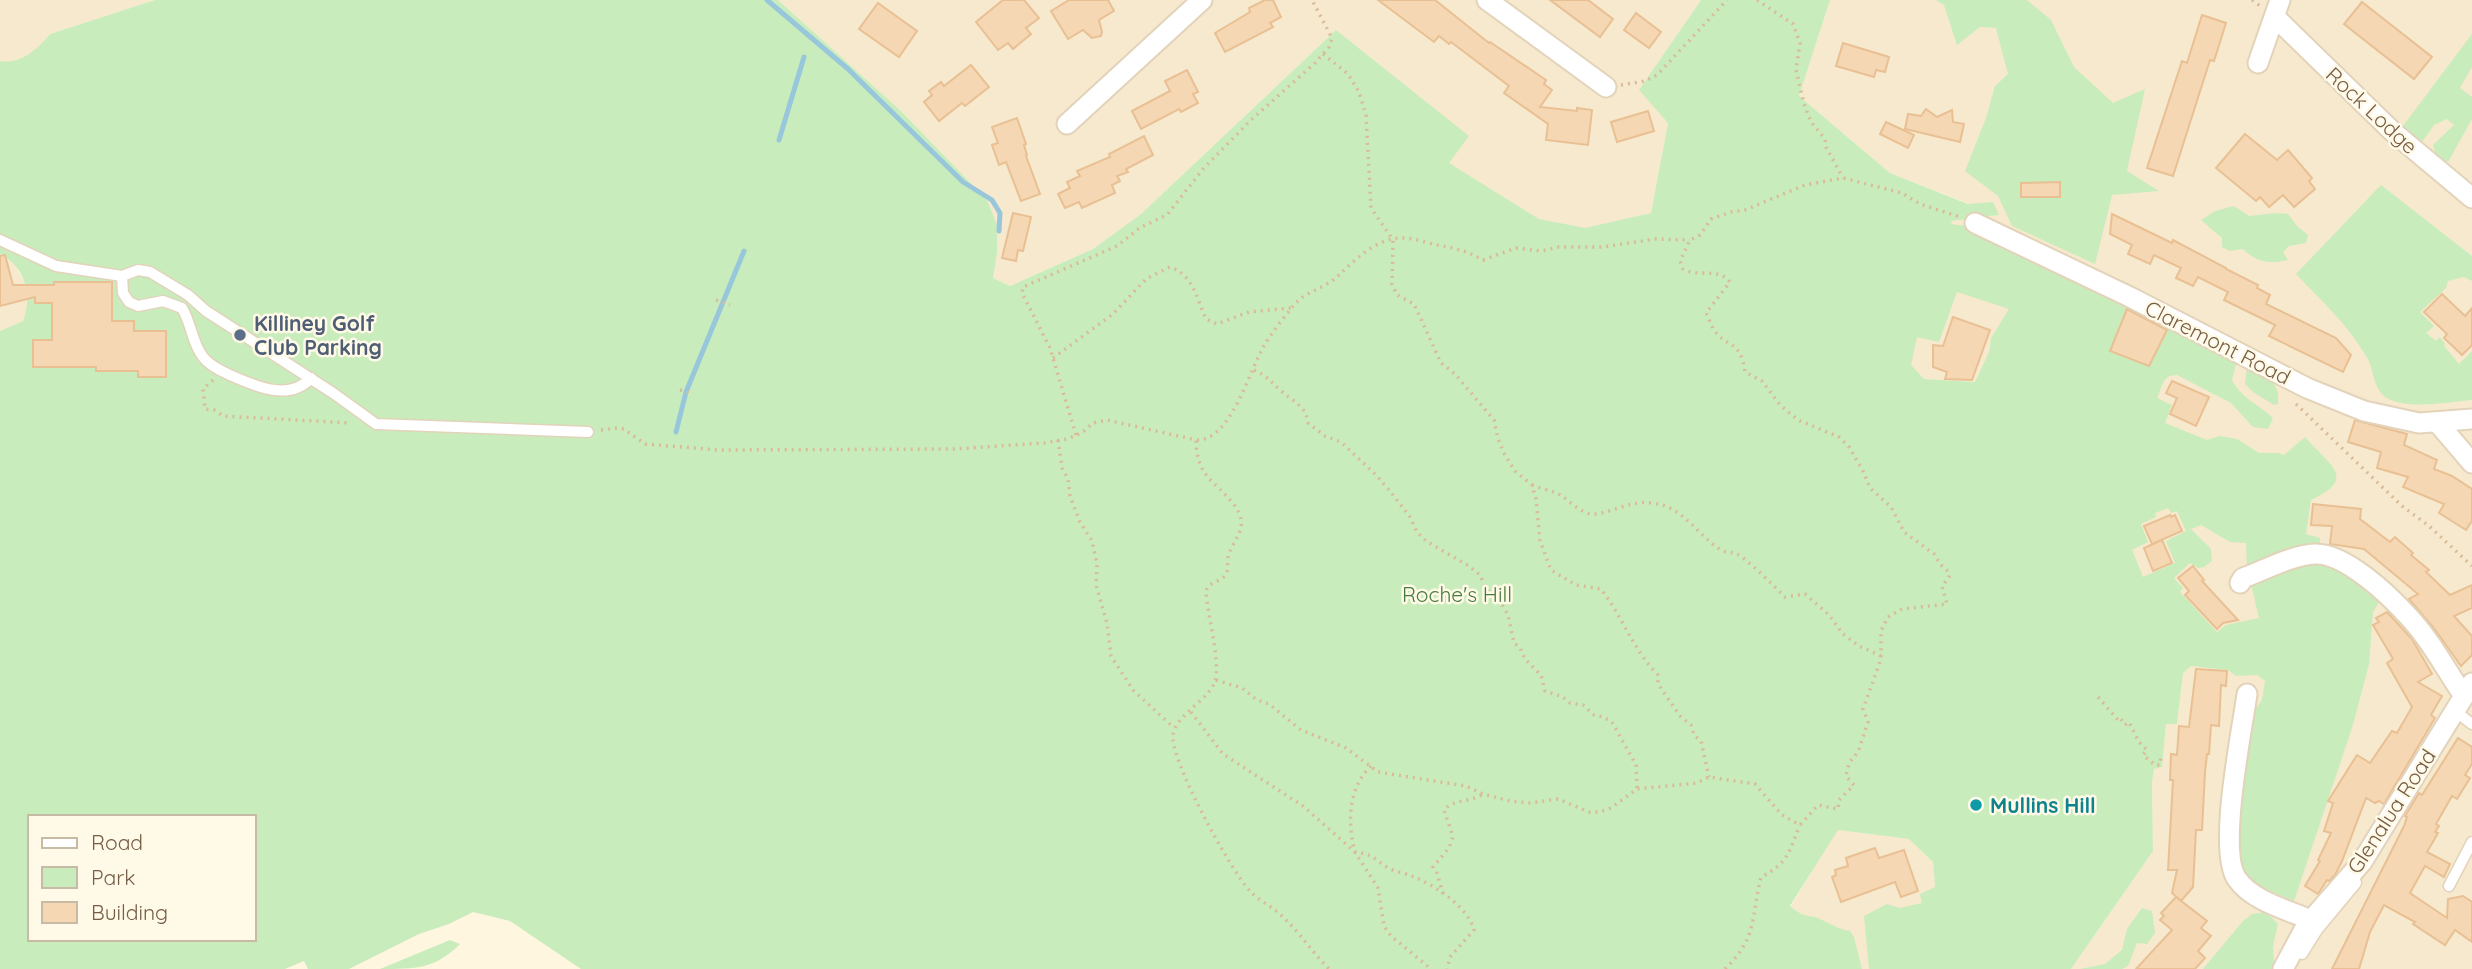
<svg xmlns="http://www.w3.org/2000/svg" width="2472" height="969" viewBox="0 0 2472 969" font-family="Quicksand,sans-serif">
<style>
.residential{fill:#f6e9cd}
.green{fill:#c9ecbd;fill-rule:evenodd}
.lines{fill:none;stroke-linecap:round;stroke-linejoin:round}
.stream{stroke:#98c7db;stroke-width:5}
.building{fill:#f5d7b4;stroke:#e9c093;stroke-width:2}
.lane-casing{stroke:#e2d3ba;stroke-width:13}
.street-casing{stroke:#e2d3ba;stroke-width:23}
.path{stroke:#dabb98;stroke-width:3.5;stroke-dasharray:2 5;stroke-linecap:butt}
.lane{stroke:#fff;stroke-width:10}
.street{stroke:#fff;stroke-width:19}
.service-dot{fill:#5c6f8a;stroke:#fff9e7;stroke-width:2.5}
.culture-dot{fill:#0f9aa8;stroke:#fff9e7;stroke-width:2.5}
.labels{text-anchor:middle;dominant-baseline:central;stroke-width:5;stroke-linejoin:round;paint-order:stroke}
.street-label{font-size:21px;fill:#765d45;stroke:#fff9e7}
.service-label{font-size:21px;font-weight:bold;fill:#4e5e75;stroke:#fff9e7;text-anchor:start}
.park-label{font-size:21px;fill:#467d3c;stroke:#fff9e7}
.culture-label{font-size:21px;font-weight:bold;fill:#0d838f;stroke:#fff9e7;text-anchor:start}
</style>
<rect width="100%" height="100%" fill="#fef6df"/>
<g class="residential">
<polygon points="0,0 155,0 50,34 13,83 0,84"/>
<polygon points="778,0 1701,0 1640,89 1668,123 1651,213 1563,234 1448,163 1468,136 1336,30 1141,214 1093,249 1010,286 993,278 997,253 987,200 901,111"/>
<polygon points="1830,0 2472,0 2472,969 2071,969 2153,851 2152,783 2154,768 2162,767 2166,723 2177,724 2183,673 2024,385 1924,379 1912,367 1899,348 1903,306 1952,221 1998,215 1890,173 1799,96"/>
<polygon points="0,254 12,260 26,285 28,308 23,321 0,331"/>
<polygon points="1837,830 1910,839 1933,862 1935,887 2005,969 1745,969 1767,946"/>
</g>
<g class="green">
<path d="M155 0H778L901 111 987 200 997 225V253L993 278 1010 286 1093 249 1141 214 1336 30 1469 136 1449 163 1539 219 1585 228 1651 213 1668 123 1639 90 1701 0H1830L1799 96 1890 173 1968 204 1993 202 1999 215 1952 221 1951 224 1967 226 2237 361 2232 380C2241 398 2258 404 2273 418L2268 429 2253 427 2231 403 2177 375C2162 375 2163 386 2157 398L2172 405 2165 423 2207 440 2220 436 2237 439 2259 453H2278L2284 455 2305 437C2330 466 2358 478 2311 500L2306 534 2320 538V550L2247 570 2246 543 2230 542 2201 525 2191 529 2211 549 2212 561 2204 567 2198 568 2190 563 2174 578 2183 588 2180 592 2217 632 2226 625 2259 618 2251 584 2300 561 2332 562 2381 599 2373 612 2369 664 2353 725 2294 901 2247 881 2236 845 2254 711 2262 700 2265 681 2257 675 2236 676 2228 670 2191 666 2183 673 2177 724H2166L2162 767 2154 769 2152 783 2153 851 2071 969H1869L1864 916 1887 904 1900 908 1922 903 1920 894 1935 887 1933 862 1909 839 1838 830 1790 906C1806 920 1809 913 1822 920 1832 925 1839 929 1850 931L1854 937 1862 969H581L510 921 473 912 449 924 419 934 349 969H308L304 961 285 969H0V331L23 321C33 296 25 266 0 254V61C20 65 38 49 50 34ZM1957 292 2009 309 1991 338 1989 352 1975 382 1924 379 1911 365 1917 337 1939 342ZM2168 508 2171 513 2177 511 2186 531 2166 541 2175 563 2143 577 2132 550 2148 542 2141 524 2156 517 2155 513ZM30 817H254V939H30Z"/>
<polygon points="1936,0 2027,0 2051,20 2074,67 2113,103 2145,89 2127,171 2159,191 2112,195 2095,264 2012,226 1998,196 1965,171 1986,118 1995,86 2008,74 1996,28 1980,27 1957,45 1944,5"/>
<polygon points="2472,34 2472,67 2460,88 2472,97 2472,119 2448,162 2436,156 2433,145 2454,125 2447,119 2434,125 2422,142 2403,126"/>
<path d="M2381 185 2472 256V281L2464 277 2448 281 2446 288 2420 312 2434 326 2426 333 2436 341 2440 337 2445 344 2444 346 2459 364 2472 351V400C2448 402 2408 410 2387 398 2372 389 2375 369 2366 356 2348 325 2321 300 2296 274Z"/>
<path d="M2234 206 2249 216 2276 213 2288 214 2298 227 2308 235 2306 243 2289 246 2283 252 2288 260C2270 264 2257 263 2243 249L2230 251 2222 247V238L2201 220 2215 211Z"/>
<polygon points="2247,367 2270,376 2278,392 2278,404 2274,405 2253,392 2245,384"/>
<polygon points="2142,908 2152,911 2155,933 2147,944 2137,943 2128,966 2122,969 2080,969 2105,964 2122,950 2127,929"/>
<polygon points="2266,912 2278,924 2273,946 2274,969 2203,969 2243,921 2252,914"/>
<path d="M450 940 460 944C435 969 416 969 380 969Z"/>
</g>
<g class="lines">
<g class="stream">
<polyline points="767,0 848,69 963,182 992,200 1000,213 999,231"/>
<polyline points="779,140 804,57"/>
<polyline points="676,432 686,392 744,251"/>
</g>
</g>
<g class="building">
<polygon points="1003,0 1024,0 1039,18 1026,28 1031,34 1013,49 1008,43 998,50 976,22"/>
<polygon points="1069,0 1108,0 1114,11 1099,20 1102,32 1101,36 1092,38 1083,30 1068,39 1051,11"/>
<polygon points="1265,0 1273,0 1281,17 1270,23 1273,27 1225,52 1215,33 1250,12 1249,8"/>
<polygon points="1378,0 1435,0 1489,43 1490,42 1546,80 1544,84 1552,90 1540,107 1577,111 1577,108 1592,110 1588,145 1546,140 1548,124 1504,93 1509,86 1451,42 1449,44 1439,36 1434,42"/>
<polygon points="1550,0 1588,0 1613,19 1600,37"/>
<polygon points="2362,2 2432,57 2414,79 2344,24"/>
<polygon points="878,3 917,31 899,57 859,29"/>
<polygon points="1636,13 1661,32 1649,48 1624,30"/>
<polygon points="2202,15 2226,23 2214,61 2210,60 2173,176 2147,168 2182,61 2187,63"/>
<polygon points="1843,43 1889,57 1885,72 1876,70 1874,77 1836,66"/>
<polygon points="971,65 989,87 965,106 962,103 939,121 924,102 932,95 929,91 941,82 944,86"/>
<polygon points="1187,70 1198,92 1193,94 1198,103 1181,112 1179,109 1141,129 1132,111 1170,91 1165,81"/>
<polygon points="1926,109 1937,117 1952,110 1953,122 1964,124 1960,142 1905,129 1908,114 1921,116"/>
<polygon points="1648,111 1654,131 1617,142 1611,122"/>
<polygon points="1017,118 1026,144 1024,145 1027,155 1026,156 1040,194 1021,201 1006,162 999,165 992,145 998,143 992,127"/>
<polygon points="1886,122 1914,135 1908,148 1880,134"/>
<polygon points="2245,134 2277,160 2288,150 2312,178 2309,181 2315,189 2294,207 2283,195 2269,207 2260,197 2256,201 2216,168"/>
<polygon points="1144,136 1153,155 1126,169 1128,172 1117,176 1120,181 1112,185 1115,193 1082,208 1079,202 1065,208 1058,194 1070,188 1067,182 1080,176 1077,171 1110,157 1109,154"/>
<polygon points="2060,182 2060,197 2021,197 2021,183"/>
<polygon points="1013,213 1031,217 1023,251 1018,250 1016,261 1002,258"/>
<polygon points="2112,214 2172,243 2173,240 2226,268 2226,269 2258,285 2257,288 2270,295 2266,304 2336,338 2351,355 2343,372 2269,336 2275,325 2224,300 2228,292 2198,277 2193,286 2176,278 2181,268 2154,255 2150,264 2128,254 2132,245 2110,234"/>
<polygon points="5,255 13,285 54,285 54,282 112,282 112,321 134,321 134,331 166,331 166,377 138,377 138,371 96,371 96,367 33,367 33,340 52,340 52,303 35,303 35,297 0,306 0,256"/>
<polygon points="2442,294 2465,316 2472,308 2472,345 2462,355 2444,338 2447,334 2424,312"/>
<polygon points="2127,309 2167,330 2149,366 2110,351"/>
<polygon points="1953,317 1990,330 1972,380 1945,379 1947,372 1933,367 1933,345 1943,346"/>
<polygon points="2172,381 2209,397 2196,426 2170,414 2177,398 2166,393"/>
<polygon points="2355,420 2407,434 2404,445 2437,460 2434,469 2452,476 2472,489 2472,521 2466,530 2439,513 2444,504 2403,487 2408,477 2377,468 2381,452 2348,442"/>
<polygon points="2313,504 2361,509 2360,519 2390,542 2395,537 2413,553 2411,555 2429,570 2426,572 2450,595 2472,585 2472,608 2454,616 2472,636 2472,655 2461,666 2433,627 2409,599 2418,594 2364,549 2330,544 2332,526 2311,525"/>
<polygon points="2170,515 2171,517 2175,515 2182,531 2152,544 2144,526"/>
<polygon points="2162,540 2172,563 2153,571 2144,548"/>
<polygon points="2193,566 2204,580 2202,581 2238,620 2223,623 2217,629 2185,595 2189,591 2178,578"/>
<polygon points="2387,612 2412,639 2432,674 2418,682 2442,696 2431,715 2435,718 2384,804 2379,801 2375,803 2366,798 2342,861 2335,875 2329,881 2327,880 2318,894 2305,886 2320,861 2318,860 2331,833 2324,831 2333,803 2328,801 2357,755 2370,763 2392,731 2397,733 2412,707 2387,663 2393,659 2373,625 2379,622 2376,618"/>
<polygon points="2196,669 2227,671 2226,686 2221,685 2219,726 2211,725 2209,754 2207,754 2205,772 2202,830 2196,830 2193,887 2181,901 2172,893 2177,870 2168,870 2173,780 2170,780 2171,754 2177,755 2179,726 2189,727"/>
<polygon points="2458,738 2472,747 2472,764 2465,775 2470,778 2457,799 2452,796 2436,824 2439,826 2435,832 2438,833 2427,852 2450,864 2444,877 2425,866 2410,893 2447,918 2448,899 2463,896 2472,902 2472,942 2455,930 2445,945 2413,924 2415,922 2384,905 2370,932 2359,969 2332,969 2404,826 2407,817 2405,816 2419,793 2422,795"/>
<polygon points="1875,848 1879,858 1904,850 1918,891 1901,897 1895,882 1841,902 1832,877 1836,875 1835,870 1848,866 1846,858"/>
<polygon points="2176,897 2207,921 2201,928 2211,936 2198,951 2205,958 2195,969 2136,969 2172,930 2160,920 2164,916 2161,913"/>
</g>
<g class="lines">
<g class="lane-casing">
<g id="lane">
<polyline points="0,240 56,266 122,276 138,270 150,272 188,295 206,311 333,393 376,424 588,432"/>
<path d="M122 276 123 293 129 302 138 306 163 301 182 308C192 325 192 343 203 357 209 365 221 371 230 375 255 386 289 402 311 378"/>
<polyline points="2455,711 2472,724"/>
<polyline points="2449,886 2472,842"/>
<polyline points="2302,954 2317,930 2356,883 2353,873"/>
</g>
</g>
<g class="street-casing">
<g id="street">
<polyline points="1487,0 1606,87"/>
<polyline points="2275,17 2392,131 2472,198"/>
<polyline points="2258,63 2280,0"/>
<polyline points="1067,124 1202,0"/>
<polyline points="1975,223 2130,297 2307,388 2364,411 2419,423 2472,419"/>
<polyline points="2437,422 2472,463"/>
<path d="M2240 583 2243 578C2265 570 2292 555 2315 554 2345 553 2389 595 2408 616 2430 639 2446 670 2464 696"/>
<path d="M2247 694C2242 731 2217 851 2237 879 2252 901 2288 910 2311 920"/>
<polyline points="2283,969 2306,926 2362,862 2472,683"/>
</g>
</g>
<g class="path">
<polyline points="1757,0 1793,24 1800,43 1796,70 1804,104 1811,122 1825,139 1826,147 1843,178"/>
<polyline points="2252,0 2260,6"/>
<path d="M1323 54 1348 74 1359 92 1366 115 1371 208 1393 240 1392 284 1397 295 1414 304 1441 363 1455 374 1494 420 1498 439 1505 455 1515 471 1532 485 1536 499 1540 541 1551 570 1576 585 1601 589C1622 616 1634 651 1658 675V683L1662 690 1680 716 1691 725 1694 735 1701 741 1709 777"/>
<polyline points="1621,85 1645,81 1657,75 1727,0"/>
<polyline points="716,300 730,305"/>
<path d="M1053 358 1113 314 1146 279 1170 267C1193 275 1196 297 1206 319L1217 324 1249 312 1291 308"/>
<path d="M1254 370C1267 376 1271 382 1280 390 1292 401 1306 405 1308 423L1325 436 1341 442 1376 475 1390 491 1410 517 1417 532 1426 541 1469 566 1480 575 1487 590 1499 599 1508 615 1514 643 1520 648 1525 659 1541 675 1545 691 1563 697 1570 703 1583 705 1594 715 1603 717 1612 722 1636 765 1637 789"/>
<polyline points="213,380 203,389 205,409 214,410 223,416 351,423"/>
<polyline points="680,390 691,393"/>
<polyline points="2296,404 2402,506 2429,526 2472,566"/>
<path d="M601 430 617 428 624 429 645 444 718 450 954 449 1044 443 1067 439 1082 433 1093 423 1107 420 1196 440C1197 478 1214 479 1235 506 1251 529 1232 538 1228 558 1227 562 1229 570 1226 574 1221 583 1210 580 1206 591 1207 614 1221 662 1215 681 1209 700 1177 714 1173 734 1169 759 1231 871 1250 891 1259 901 1273 907 1283 917 1300 933 1313 953 1329 969"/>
<polyline points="1076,435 1050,348 1022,293 1023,287 1117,246 1141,227 1167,215 1203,169 1252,119 1315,63 1329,47 1332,38 1312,0"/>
<polyline points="1058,440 1062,468 1068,479 1070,496 1080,522 1092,541 1097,564 1096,585 1107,623 1111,656 1133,690 1174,728"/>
<path d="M1197 440C1231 441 1250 368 1265 344 1273 331 1284 317 1294 305 1306 291 1324 289 1338 276 1356 259 1378 236 1406 238 1416 239 1427 243 1437 245 1454 248 1468 251 1483 260L1516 248 1541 251 1559 247H1603L1655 239 1690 240"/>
<path d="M1532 485C1541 489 1553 490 1562 496 1571 502 1582 515 1595 514 1614 512 1631 500 1652 503 1683 506 1697 535 1721 550 1726 553 1732 552 1737 554 1747 559 1775 587 1785 597L1805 594 1828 614 1843 634 1859 646 1881 656"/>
<path d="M1216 680 1242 688 1257 700 1269 704 1301 730 1346 748 1378 772 1466 786 1483 794 1510 801 1530 803 1558 799 1589 812H1600L1611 808 1637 789 1697 783 1709 777 1755 784 1782 815 1800 825 1818 805 1838 809 1839 800 1854 785 1846 776 1849 763 1858 752 1868 722 1863 709 1881 659V631L1888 617 1902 609 1947 604 1942 586 1949 577V572L1941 565 1934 554 1904 532 1891 507 1870 488 1863 471 1849 447 1839 437 1798 420 1780 405 1762 381 1745 372C1741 340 1728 349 1714 330 1711 325 1709 318 1706 313L1730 282C1719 267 1699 278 1683 269L1680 261 1690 240 1700 235 1711 219 1731 212 1745 210 1805 185 1843 178 1902 193 1920 204 1960 217"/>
<polyline points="2098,697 2119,721 2121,719 2125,725 2129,722 2139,742 2147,750 2143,755 2155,765 2160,765 2161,756"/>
<polyline points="1191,712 1223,754 1303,806 1355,852 1378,888 1384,926 1391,936 1431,969"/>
<path d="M1371 766C1348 788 1347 823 1355 852 1373 854 1374 859 1388 868 1395 872 1406 873 1414 877 1436 886 1468 907 1474 930L1450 957 1447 969"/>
<path d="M1443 894 1437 873 1433 867 1449 848 1453 837 1444 810C1455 798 1470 803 1483 794"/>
<path d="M1725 969C1758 937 1751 917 1761 877 1789 863 1789 851 1800 825"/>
</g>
<use href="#lane" class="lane"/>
<use href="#street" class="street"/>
</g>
<circle class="service-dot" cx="240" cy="335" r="7"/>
<circle class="culture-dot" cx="1976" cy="805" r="7"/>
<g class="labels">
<g class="street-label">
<text transform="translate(2372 110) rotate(43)">Rock Lodge</text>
<text transform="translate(2218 342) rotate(27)">Claremont Road</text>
<text transform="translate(2391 811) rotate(-57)">Glenalua Road</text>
</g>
<g class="service-label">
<text x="254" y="323">Killiney Golf<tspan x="254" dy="24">Club Parking</tspan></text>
</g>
<g class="park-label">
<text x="1457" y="594">Roche's Hill</text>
</g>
<g class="culture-label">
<text x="1990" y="805">Mullins Hill</text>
</g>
</g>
<rect x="28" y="815" width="228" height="126" fill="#fff9e7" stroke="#c8bba6" stroke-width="2"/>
<rect x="42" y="838" width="35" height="10" fill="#ffffff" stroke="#c8bba6" stroke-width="2"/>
<text x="91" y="850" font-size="21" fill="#765d45">Road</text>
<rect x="42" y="867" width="35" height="21" fill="#c9ecbd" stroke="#c8bba6" stroke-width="2"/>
<text x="91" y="885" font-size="21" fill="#765d45">Park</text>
<rect x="42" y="902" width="35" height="21" fill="#f5d7b4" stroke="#c8bba6" stroke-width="2"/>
<text x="91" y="920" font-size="21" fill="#765d45">Building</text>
</svg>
